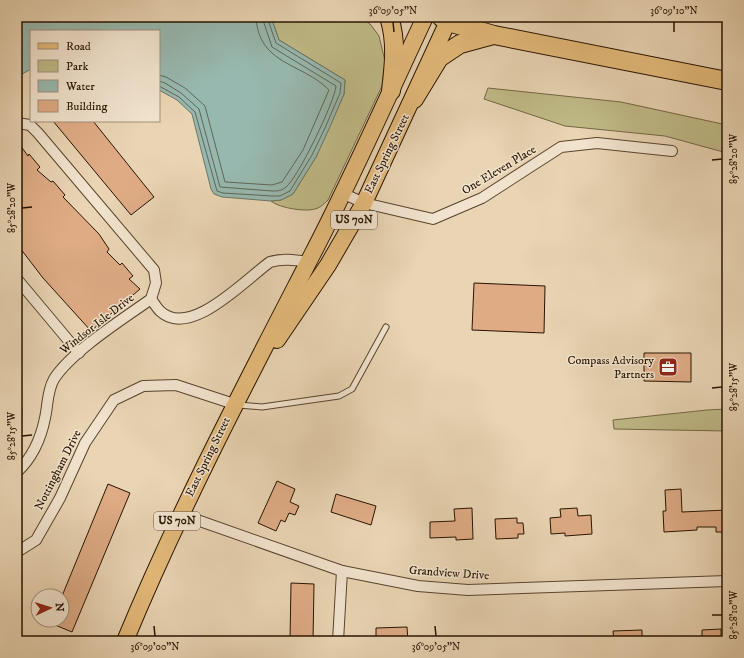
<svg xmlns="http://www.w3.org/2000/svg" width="744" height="658" viewBox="0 0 744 658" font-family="'IM FELL DW Pica',serif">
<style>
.green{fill:#bfba87;stroke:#746744}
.water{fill:#97b8ae;stroke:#6b7668}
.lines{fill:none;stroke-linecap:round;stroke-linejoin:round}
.shore{stroke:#606657;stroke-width:1}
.building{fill:#deab85;stroke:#281400}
.service-casing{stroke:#58442d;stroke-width:7}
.minor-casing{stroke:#58442d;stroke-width:12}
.primary-casing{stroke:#281400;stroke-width:18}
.motorway-casing{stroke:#281400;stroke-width:20}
.service{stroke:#f1e3ce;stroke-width:5}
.minor{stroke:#f1e3ce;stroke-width:10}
.primary{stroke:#e4ba7a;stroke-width:16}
.motorway{stroke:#e4ba7a;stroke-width:18}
.ticks{fill:none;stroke:#281400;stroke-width:1.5}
.labels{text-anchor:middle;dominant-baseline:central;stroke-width:3;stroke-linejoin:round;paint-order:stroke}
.shield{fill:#f1e3ce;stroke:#64523e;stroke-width:1}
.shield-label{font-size:11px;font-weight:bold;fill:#281400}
.street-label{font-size:12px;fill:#281400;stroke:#f1e3ce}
.poi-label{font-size:12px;fill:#281400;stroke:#f1e3ce;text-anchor:end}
.neatline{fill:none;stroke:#281400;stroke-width:1.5}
.ticks-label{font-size:10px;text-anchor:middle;fill:#281400}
</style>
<rect width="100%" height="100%" fill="#e9d4b3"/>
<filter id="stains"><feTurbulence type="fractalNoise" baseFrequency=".005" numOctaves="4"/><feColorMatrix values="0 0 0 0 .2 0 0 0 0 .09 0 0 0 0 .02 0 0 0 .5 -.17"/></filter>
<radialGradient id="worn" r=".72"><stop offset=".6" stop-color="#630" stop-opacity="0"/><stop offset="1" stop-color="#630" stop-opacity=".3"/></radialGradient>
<g class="green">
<path d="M271 17H361L371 25 379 36 385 61 382 86 328 200C325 203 322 206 318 208 308 213 279 208 271 201L281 200 293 194 316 157 344 94 345 80 279 40Z"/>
<polygon points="488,88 621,102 727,125 727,153 665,136 565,126 484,99"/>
<polygon points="727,409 727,431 614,429 613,420 707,410"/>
</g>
<g class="water">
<polygon points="17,17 271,17 279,40 345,80 344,94 329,129 316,157 293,194 281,200 271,201 222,197 214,194 211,189 192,114 177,100 159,90 159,31 31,31 31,69 17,77"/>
<path d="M17 389C21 402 26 417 17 429Z"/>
</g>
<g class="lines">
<g class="shore">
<path d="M159 75 166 77 185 88 205 106 225 182 272 185 282 182 303 150 329 90C303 63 258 65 256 17"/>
<path d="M159 81 165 83 181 93 199 109 220 187 272 191C277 191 282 191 286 187 298 178 335 101 336 86L272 47 262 17"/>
<polyline points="159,86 179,97 195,112 217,191 223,193 272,196 280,196 290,191 312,155 325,128 340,93 341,83 276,43 267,17"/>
</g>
</g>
<g class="building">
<polygon points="53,121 93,121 154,197 131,215"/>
<polygon points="17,141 28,156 29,154 40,167 37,170 51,182 53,181 65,195 63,197 99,234 109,249 107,252 120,265 122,263 133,276 129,279 140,289 91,331 43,278 17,244"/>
<polygon points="474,283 545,286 544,333 472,330"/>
<polygon points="644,353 691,353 691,382 644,381"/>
<polygon points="277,481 295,489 290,502 299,506 295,515 289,513 285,522 281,520 276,531 258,523"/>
<polygon points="108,484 130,493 72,632 43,620 62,620 62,596"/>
<polygon points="681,489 682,512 727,510 727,532 716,532 716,527 697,527 697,530 664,532 663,511 666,511 665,490"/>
<polygon points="336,494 376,506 371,525 331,512"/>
<polygon points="472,508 473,539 456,540 456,537 430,538 430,522 455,521 454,509"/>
<polygon points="577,508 578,516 591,515 592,534 565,536 565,533 551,534 550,518 561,517 560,509"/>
<polygon points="517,518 517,523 523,523 524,534 518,534 518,538 496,539 495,519"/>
<polygon points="291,583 314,584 313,641 290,641"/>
<polygon points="407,627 408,641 376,641 376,628"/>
<polygon points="721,629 721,641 702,641 702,630"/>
<polygon points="642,630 642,641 614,641 613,631"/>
</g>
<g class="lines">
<g class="service-casing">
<polyline id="service" points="239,405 262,407 339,396 352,389 386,327"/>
</g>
<g class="minor-casing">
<g id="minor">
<polyline points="17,123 30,125 38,133 154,270 156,283 151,299"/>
<polyline points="342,193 364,203 433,219 482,198 561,147 597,143 672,151"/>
<polyline points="17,279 79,353"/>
<path d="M17 472C32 458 41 438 45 418 48 405 47 391 54 379 72 351 123 319 151 299 154 303 157 308 160 311 190 340 247 278 270 262 283 258 295 260 308 262"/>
<polyline points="180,514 342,571 418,586 468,590 727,581"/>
<polyline points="17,552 36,540 60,498 85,443 114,400 143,386 176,385 234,404"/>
<polyline points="338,641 342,571"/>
</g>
</g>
<g class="primary-casing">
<g id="primary">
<polyline points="277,340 328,265 364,203 450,17"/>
<path d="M125 641C180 508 247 381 313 253 353 176 388 96 425 17"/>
</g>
</g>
<g class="motorway-casing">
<g id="motorway">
<path d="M389 17C397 41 394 66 391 91"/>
<polyline points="441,17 448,22 494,35 727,81"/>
<polyline points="414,99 439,58 460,44 493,35"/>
</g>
</g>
<use href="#service" class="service"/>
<use href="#minor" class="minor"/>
<use href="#primary" class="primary"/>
<use href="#motorway" class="motorway"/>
</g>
<path class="ticks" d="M393 22 394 32M674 22V32M712 160 722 159M22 208 32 207M712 388 722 387M22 436 32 435M712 615H722M154 626 155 636M435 626 436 636"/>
<defs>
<g id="office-square" transform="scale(1)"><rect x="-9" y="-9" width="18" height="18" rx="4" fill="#8f2418" stroke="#f1e3ce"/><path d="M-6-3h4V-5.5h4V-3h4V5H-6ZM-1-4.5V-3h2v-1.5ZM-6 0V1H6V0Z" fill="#fff"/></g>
</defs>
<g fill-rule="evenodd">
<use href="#office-square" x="668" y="367"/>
</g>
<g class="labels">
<g class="shield">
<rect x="331" y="211" width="46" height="18" rx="3"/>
<rect x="154" y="512" width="46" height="18" rx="3"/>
</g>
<g class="shield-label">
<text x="354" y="220">US 70N</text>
<text x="177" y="521">US 70N</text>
</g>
<g class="street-label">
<text transform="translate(387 154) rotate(-64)">East Spring Street</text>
<text transform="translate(499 170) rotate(-31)">One Eleven Place</text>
<text transform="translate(97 324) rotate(-38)">Windsor Isle Drive</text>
<text transform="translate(208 457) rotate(-64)">East Spring Street</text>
<text transform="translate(58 470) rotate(-63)">Nottingham Drive</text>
<text transform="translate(449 573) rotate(4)">Grandview Drive</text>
</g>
<g class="poi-label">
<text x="654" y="360">Compass Advisory<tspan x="654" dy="14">Partners</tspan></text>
</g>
</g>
<rect width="744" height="658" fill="none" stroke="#e9d4b3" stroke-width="44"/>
<rect x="30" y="30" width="130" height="92" fill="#f1e3ce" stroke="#a1907c"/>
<rect x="38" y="43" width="20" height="6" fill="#e4ba7a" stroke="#a1907c"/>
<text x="66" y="50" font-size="12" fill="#281400">Road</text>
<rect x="38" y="60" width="20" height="12" fill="#bfba87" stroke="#a1907c"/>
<text x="66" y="70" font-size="12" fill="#281400">Park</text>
<rect x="38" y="80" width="20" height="12" fill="#97b8ae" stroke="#a1907c"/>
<text x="66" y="90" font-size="12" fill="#281400">Water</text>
<rect x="38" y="100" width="20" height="12" fill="#deab85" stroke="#a1907c"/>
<text x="66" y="110" font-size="12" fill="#281400">Building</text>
<g transform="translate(50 608) rotate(86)"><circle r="19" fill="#f1e3ce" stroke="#a1907c"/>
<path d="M0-3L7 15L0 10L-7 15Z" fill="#8f2418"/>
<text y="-6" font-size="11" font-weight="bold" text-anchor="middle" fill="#281400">N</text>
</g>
<rect x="22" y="22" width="700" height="614" class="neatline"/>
<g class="ticks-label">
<text x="393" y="14">36°09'05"N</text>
<text x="674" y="14">36°09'10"N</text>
<text transform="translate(733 159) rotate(-90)" y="4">85°28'20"W</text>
<text transform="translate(11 208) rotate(-90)" y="4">85°28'20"W</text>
<text transform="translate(733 387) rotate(-90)" y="4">85°28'15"W</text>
<text transform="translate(11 436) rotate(-90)" y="4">85°28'15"W</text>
<text transform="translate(733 615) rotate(-90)" y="4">85°28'10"W</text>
<text x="155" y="650">36°09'00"N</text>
<text x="436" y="650">36°09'05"N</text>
</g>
<rect width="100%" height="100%" filter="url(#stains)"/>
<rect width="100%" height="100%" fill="url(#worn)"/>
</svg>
